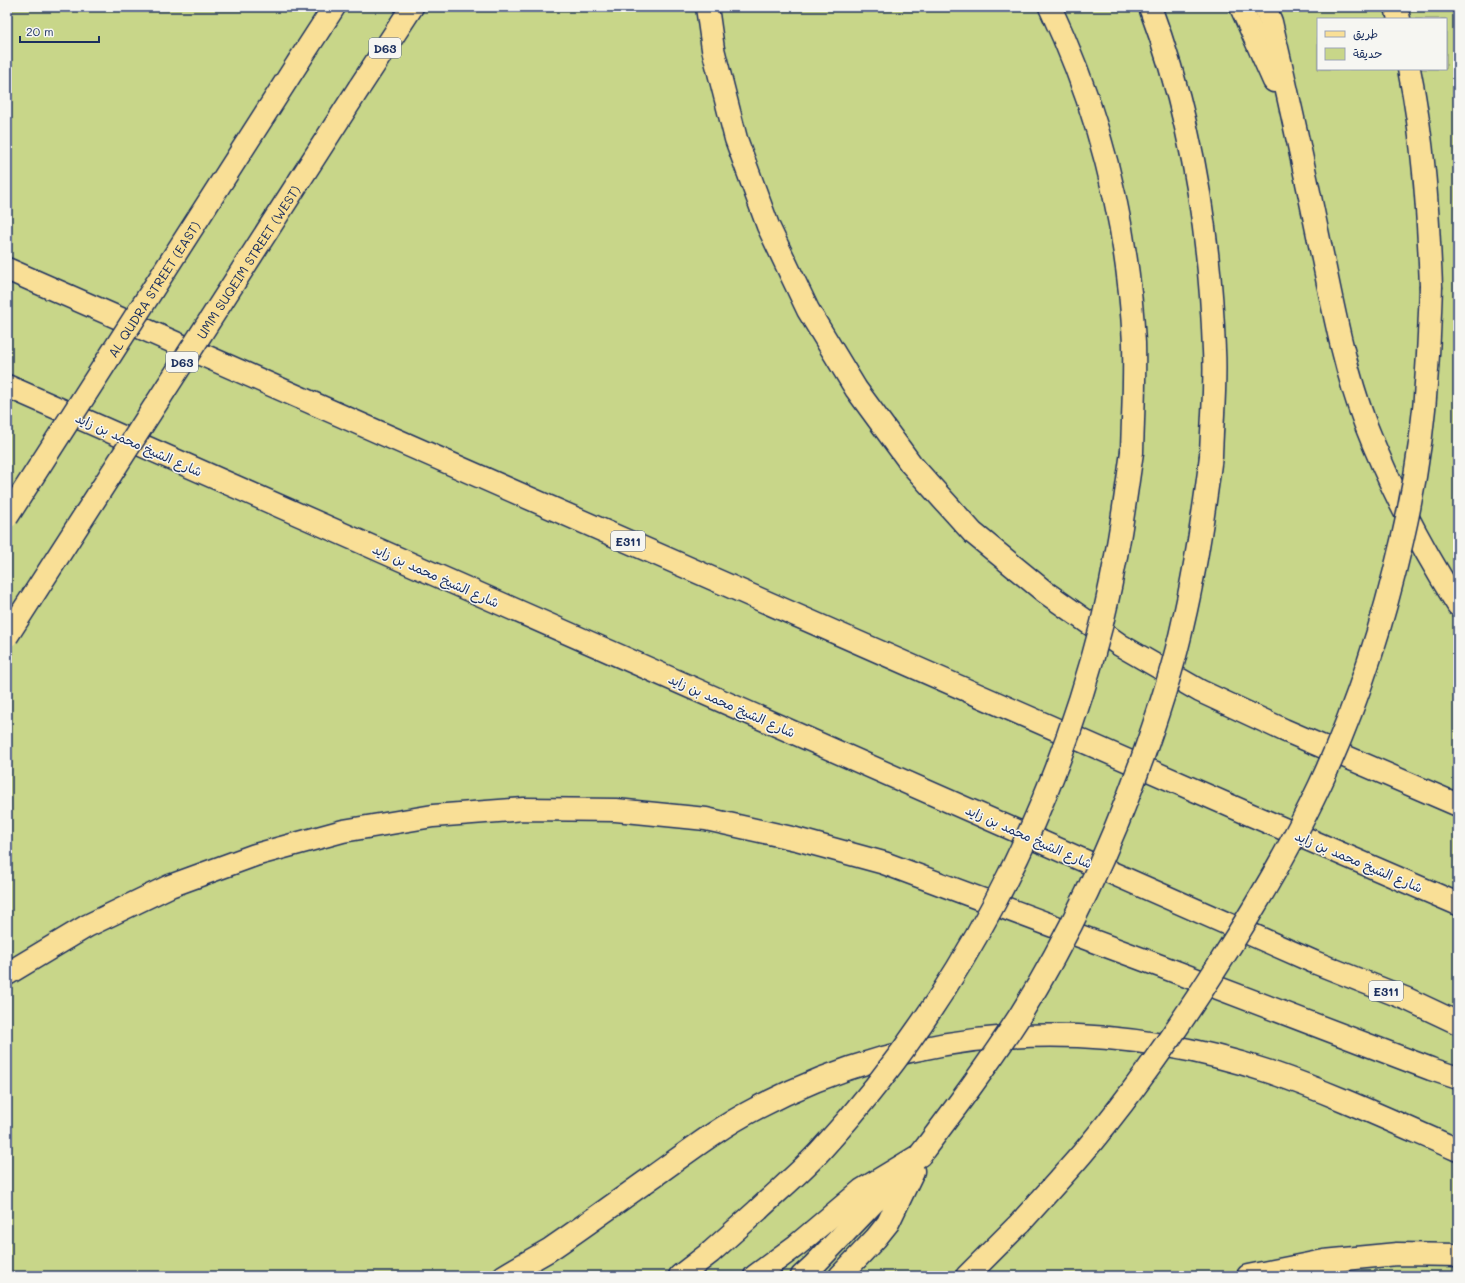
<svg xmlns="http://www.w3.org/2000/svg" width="1465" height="1283" viewBox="0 0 1465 1283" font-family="Mali,'Playpen Sans Arabic',sans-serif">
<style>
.green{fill:#c8d689;stroke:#728274;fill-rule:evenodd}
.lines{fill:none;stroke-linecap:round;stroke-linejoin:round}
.primary-casing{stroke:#1b2f5e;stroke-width:25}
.highway-casing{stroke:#1b2f5e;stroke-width:25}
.primary{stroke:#f9df96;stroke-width:22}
.highway{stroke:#f9df96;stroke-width:22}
.primary-bridge-casing{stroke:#1b2f5e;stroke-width:25;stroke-linecap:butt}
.highway-bridge-casing{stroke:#1b2f5e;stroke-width:25;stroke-linecap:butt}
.primary-bridge{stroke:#f9df96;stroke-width:22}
.highway-bridge{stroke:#f9df96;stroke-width:22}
.labels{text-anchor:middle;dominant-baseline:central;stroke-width:3;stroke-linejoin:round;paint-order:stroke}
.shield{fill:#f6f6f2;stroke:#5d6b8a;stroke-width:1}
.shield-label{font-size:12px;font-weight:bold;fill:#1b2f5e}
.street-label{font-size:13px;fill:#1b2f5e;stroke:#f6f6f2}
</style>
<rect width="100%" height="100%" fill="#f3e1dd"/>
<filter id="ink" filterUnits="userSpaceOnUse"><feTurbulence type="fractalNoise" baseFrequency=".025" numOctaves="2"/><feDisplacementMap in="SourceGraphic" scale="8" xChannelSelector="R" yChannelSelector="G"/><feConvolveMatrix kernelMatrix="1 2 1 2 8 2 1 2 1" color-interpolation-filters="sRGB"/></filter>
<g filter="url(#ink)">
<path class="green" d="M7 7H1458V1276H7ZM1318 19H1446V69H1318Z"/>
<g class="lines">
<g class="primary-casing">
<g id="primary">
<polyline points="1396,7 1399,19"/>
<polyline points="299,61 334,7"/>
<path d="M1409 69C1424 141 1428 213 1431 286"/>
<polyline points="359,88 412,7"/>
<polyline points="967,1276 1021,1222"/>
</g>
</g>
<g class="highway-casing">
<g id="highway">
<polyline points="707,7 713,49 736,139 768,226 808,310 856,389 911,464 973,533 1045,592 1120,645 1200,691 1284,730 1458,805"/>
<path d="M1050 7C1100 113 1128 226 1134 343 1135 379 1133 415 1132 452"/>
<path d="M1150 7C1191 116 1210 234 1214 350 1216 385 1212 421 1211 456"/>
<polyline points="1241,7 1274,81"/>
<path d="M1265 7 1271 22C1288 94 1304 167 1319 240 1332 301 1343 364 1365 423 1390 487 1421 547 1458 605"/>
<polyline points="7,269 1249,814 1458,904"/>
<polyline points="7,386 1314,962 1407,999 1458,1023"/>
<polyline points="7,974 87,926 170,886 255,855 343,831 433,816 524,809 616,810 706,819 796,839 884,863 1163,967 1431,1069 1458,1078"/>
<path d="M504 1276C518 1267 534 1259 549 1250 583 1227 617 1202 651 1178 685 1154 718 1128 755 1109 917 1023 1098 1015 1270 1072 1334 1094 1396 1123 1458 1150"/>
<polyline points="680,1276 711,1252 758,1210"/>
<polyline points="755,1276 797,1245 862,1190 920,1155"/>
<polyline points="802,1276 814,1265 900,1175"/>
<polyline points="840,1276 876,1238 888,1223 913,1171"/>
<polyline points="1248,1276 1324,1261 1397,1254 1458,1255"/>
</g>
</g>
<use href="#primary" class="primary"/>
<use href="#highway" class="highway"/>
<g class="primary-bridge-casing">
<g id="primary-bridge">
<path id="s1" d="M7 517 299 61"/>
<path id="s2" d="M7 636 359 88"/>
<path d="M1021 1222C1041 1200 1061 1178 1081 1155 1132 1095 1177 1030 1219 964 1256 906 1291 847 1320 785 1356 708 1383 624 1402 541 1415 485 1424 427 1427 370 1429 342 1430 314 1431 286"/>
</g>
</g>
<g class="highway-bridge-casing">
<g id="highway-bridge">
<path d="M920 1155C954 1110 988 1065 1019 1017 1072 932 1114 840 1147 745 1161 705 1174 665 1183 623 1196 568 1204 512 1211 456"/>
<path d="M758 1210C779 1190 802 1171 821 1150 957 1002 1053 817 1102 623 1116 566 1124 509 1132 452"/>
</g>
</g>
<use href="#primary-bridge" class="primary-bridge"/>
<use href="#highway-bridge" class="highway-bridge"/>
</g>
</g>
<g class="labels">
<g class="shield">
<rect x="369" y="38" width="32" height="20" rx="3"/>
<rect x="166" y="352" width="32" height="20" rx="3"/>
<rect x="611" y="531" width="34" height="20" rx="3"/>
<rect x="1369" y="981" width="34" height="20" rx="3"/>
</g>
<g class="shield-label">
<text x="385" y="48">D63</text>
<text x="182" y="362">D63</text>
<text x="628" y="541">E311</text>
<text x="1386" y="991">E311</text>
</g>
<g class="street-label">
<text stroke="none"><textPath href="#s2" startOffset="445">UMM SUQEIM STREET (WEST)</textPath></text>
<text stroke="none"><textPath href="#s1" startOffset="271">AL QUDRA STREET (EAST)</textPath></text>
<text transform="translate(139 444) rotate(24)">شارع الشيخ محمد بن زايد</text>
<text transform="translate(436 575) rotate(24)">شارع الشيخ محمد بن زايد</text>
<text transform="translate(732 705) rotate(24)">شارع الشيخ محمد بن زايد</text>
<text transform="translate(1029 836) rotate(24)">شارع الشيخ محمد بن زايد</text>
<text transform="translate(1359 861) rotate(23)">شارع الشيخ محمد بن زايد</text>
</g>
</g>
<rect width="1465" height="1283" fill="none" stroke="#f6f6f2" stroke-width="24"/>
<rect x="12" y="12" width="1441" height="1259" fill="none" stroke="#1b2f5e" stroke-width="1.5" filter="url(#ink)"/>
<rect x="1317" y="18" width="130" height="52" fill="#f6f6f2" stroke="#9ea6b7"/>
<rect x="1325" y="31" width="20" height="6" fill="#f9df96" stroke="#9ea6b7"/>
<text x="1353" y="38" font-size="12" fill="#1b2f5e">طريق</text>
<rect x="1325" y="48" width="20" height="12" fill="#c8d689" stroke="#9ea6b7"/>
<text x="1353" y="58" font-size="12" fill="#1b2f5e">حديقة</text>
<path d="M20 36v6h79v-6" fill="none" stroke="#1b2f5e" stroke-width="2"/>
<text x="26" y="36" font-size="12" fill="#1b2f5e" stroke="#f6f6f2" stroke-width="3" paint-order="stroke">20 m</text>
</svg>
